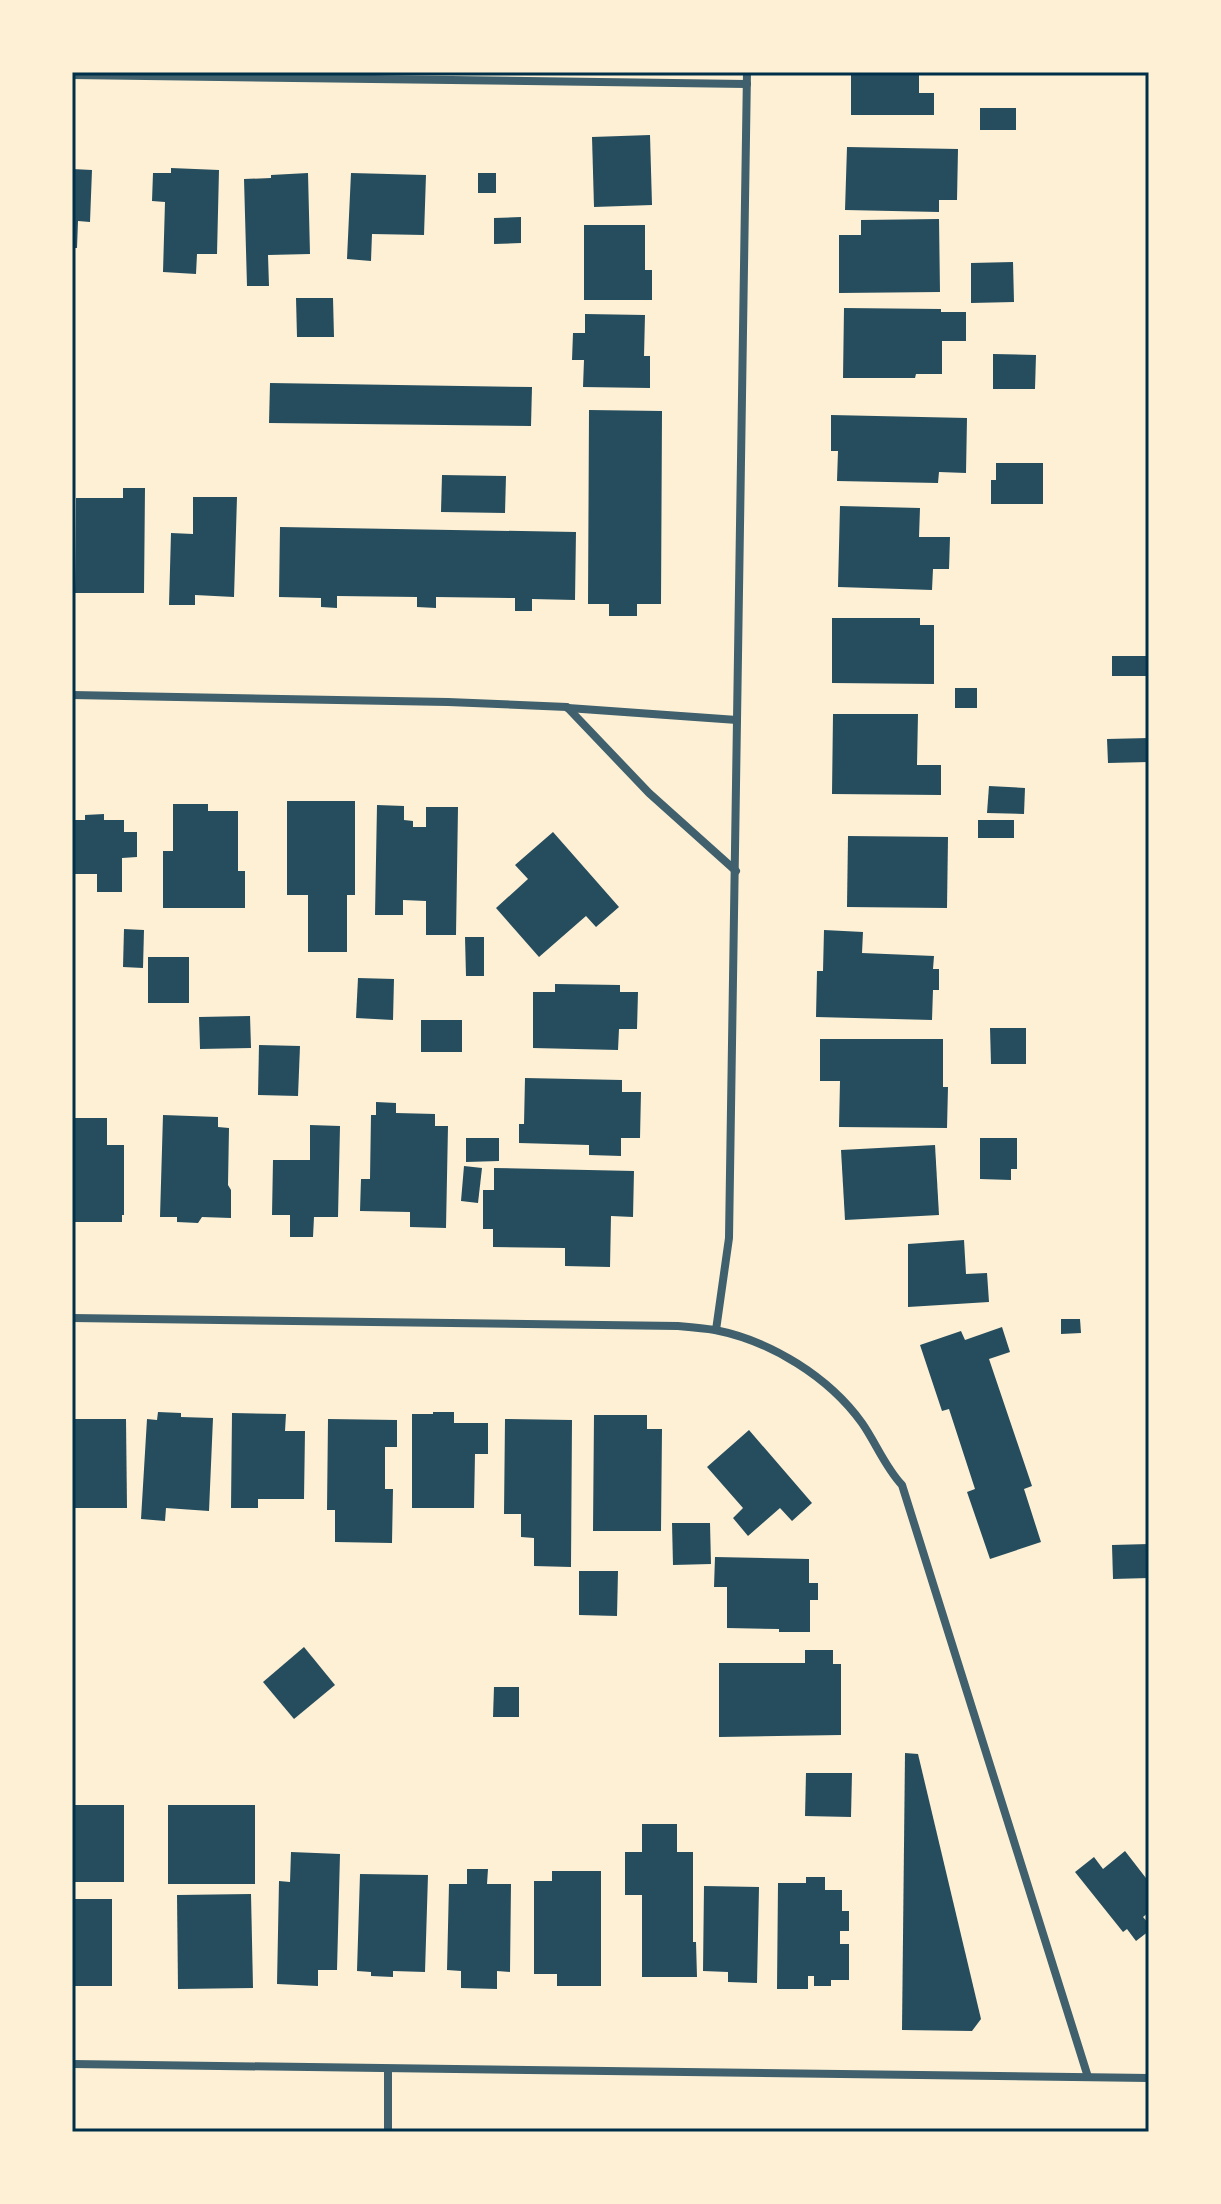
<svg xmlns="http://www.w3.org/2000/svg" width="1221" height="2204" viewBox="0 0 1221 2204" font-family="Raleway,sans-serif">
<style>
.building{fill:#264d5e}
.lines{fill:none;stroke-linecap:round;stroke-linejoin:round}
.minor{stroke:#3f606c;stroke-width:8}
.neatline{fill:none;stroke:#003049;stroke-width:3}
</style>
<rect width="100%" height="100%" fill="#fdf0d5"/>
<g class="building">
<polygon points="851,72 919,72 919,93 934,93 934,115 851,115"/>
<rect x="980" y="108" width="36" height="22"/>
<polygon points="650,135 652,205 594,207 592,137"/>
<polygon points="847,147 958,149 957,200 939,200 939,212 845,210"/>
<polygon points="171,168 219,170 217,254 197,254 196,274 163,272 165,202 152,201 153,173 171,173"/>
<polygon points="72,169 92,170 90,222 78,221 77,248 72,248"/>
<polygon points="308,173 310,254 268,255 269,286 247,286 244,179 271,178 271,175"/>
<polygon points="351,173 426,175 424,235 372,234 371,261 347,259"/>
<rect x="478" y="173" width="18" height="20"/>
<polygon points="521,217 521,243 494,244 494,218"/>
<polygon points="939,219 940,292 839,293 839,235 861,235 861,220"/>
<polygon points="584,225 645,225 645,270 652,270 652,300 584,300"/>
<polygon points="1013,262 1014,302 971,303 971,263"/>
<polygon points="296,298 333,298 334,337 297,337"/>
<polygon points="844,308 941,309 941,312 966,312 966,341 942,341 942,374 916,374 915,378 843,378"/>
<polygon points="585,314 645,315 644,356 650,356 650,388 583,387 584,360 572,360 573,333 585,333"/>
<polygon points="993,354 1036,355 1035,389 993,389"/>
<polygon points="270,383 532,387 531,426 269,423"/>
<polygon points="589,410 662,411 661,604 637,604 637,616 609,616 609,604 588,604"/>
<polygon points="831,415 967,418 966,473 939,472 938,483 837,481 838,451 831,451"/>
<polygon points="996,463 1043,463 1043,504 991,504 991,480 996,480"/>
<polygon points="442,475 506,476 505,513 441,512"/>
<polygon points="123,488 145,488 144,593 75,593 76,498 123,498"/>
<polygon points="193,497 237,497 234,597 195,595 195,605 169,605 171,533 193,534"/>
<polygon points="840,506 920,508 919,537 950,537 949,569 933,569 932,590 838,587"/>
<polygon points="280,527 576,532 575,600 532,599 532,611 515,611 515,598 436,597 436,608 417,607 417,597 337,596 337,608 321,607 321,598 279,597"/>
<polygon points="832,618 920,618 920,625 934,625 934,684 832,683"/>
<rect x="1112" y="656" width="37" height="20"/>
<rect x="955" y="688" width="22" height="20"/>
<polygon points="833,714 918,714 917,765 941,765 941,795 832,794"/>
<polygon points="1149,738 1149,762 1108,763 1107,739"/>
<polygon points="989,786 1025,788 1024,814 987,813"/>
<polygon points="287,801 355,801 355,895 347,895 347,952 308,952 308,895 287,895"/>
<polygon points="173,804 208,804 208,811 238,811 238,871 245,871 245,908 163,908 163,851 173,851"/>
<polygon points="377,805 404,806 404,820 413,821 413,827 426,827 426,807 458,807 456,935 426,935 426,901 403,900 403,915 375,915"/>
<polygon points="104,814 104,820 124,820 124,832 137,832 137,857 122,858 122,892 97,892 97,874 72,874 72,820 85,820 85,815"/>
<rect x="978" y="820" width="36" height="18"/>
<polygon points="553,832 619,907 596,927 586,916 539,957 496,908 528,879 515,865"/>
<polygon points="848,836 948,837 947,908 847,907"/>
<polygon points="124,929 144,930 143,968 123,967"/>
<polygon points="824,930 863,932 862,953 934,956 933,969 939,969 939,990 933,990 932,1020 816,1017 817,971 823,971"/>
<polygon points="465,937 484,937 484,976 466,976"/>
<rect x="148" y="957" width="41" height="46"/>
<polygon points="358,978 394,979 393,1020 356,1018"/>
<polygon points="555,984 620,985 620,992 638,992 637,1029 619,1029 618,1050 533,1048 533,992 555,992"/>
<polygon points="250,1016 251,1048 200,1049 199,1017"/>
<rect x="421" y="1020" width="41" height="32"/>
<polygon points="990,1028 1026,1028 1026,1064 991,1064"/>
<polygon points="820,1039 943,1039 943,1087 948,1087 947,1128 839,1127 840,1081 820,1081"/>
<polygon points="259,1045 300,1046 298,1096 258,1095"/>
<polygon points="525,1078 622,1080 622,1092 641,1092 640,1138 621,1138 621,1156 589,1155 589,1145 519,1143 519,1124 524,1124"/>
<polygon points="376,1102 396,1103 396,1113 435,1114 435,1126 448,1126 446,1228 410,1227 410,1212 360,1211 361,1179 370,1179 371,1115 376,1115"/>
<polygon points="163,1115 218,1117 218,1127 229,1128 228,1185 231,1190 231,1218 202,1217 198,1223 177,1222 177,1217 160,1217"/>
<polygon points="72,1118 107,1118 107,1145 124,1145 124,1215 122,1215 122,1222 72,1222"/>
<polygon points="310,1125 340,1126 338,1217 314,1217 313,1237 290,1237 290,1215 272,1215 273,1160 310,1160"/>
<polygon points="466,1138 499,1138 499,1161 466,1162"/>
<polygon points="980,1138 1017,1138 1017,1169 1011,1169 1011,1180 980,1179"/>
<polygon points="935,1145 939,1215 845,1220 841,1150"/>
<polygon points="464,1166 482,1168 478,1203 461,1201"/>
<polygon points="494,1168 634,1171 633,1217 611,1216 610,1267 565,1266 565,1248 493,1247 493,1229 483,1229 483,1190 494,1190"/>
<polygon points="964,1240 966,1274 987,1273 989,1302 908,1307 908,1244"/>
<polygon points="1061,1319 1080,1319 1081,1333 1061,1334"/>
<polygon points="1002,1327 1010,1352 989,1359 1032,1486 1024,1489 1041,1542 990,1559 967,1492 975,1489 949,1409 942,1411 920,1345 961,1331 965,1340"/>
<polygon points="158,1412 181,1413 181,1417 213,1418 209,1511 166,1508 165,1521 141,1519 147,1419 157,1420"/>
<polygon points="433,1412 454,1412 454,1423 488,1423 488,1454 475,1454 474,1508 412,1508 412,1414 433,1414"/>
<polygon points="232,1413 286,1414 285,1431 305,1431 304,1499 258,1499 258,1508 231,1508"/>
<polygon points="594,1415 647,1415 647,1429 662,1429 661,1531 593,1531"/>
<polygon points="72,1419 126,1419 127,1508 72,1508"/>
<polygon points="328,1419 397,1420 397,1447 385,1447 385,1489 393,1489 392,1543 335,1542 335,1510 327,1510"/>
<polygon points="505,1419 572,1420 571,1567 534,1566 534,1538 521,1537 521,1514 504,1514"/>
<polygon points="749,1430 812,1503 792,1521 780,1508 748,1536 733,1518 743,1508 707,1467"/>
<polygon points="672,1523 710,1523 711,1564 673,1565"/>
<polygon points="1149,1544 1149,1578 1113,1579 1112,1545"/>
<polygon points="715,1557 809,1559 809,1583 818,1583 818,1600 810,1600 810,1632 779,1632 779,1629 727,1628 727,1587 714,1587"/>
<polygon points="579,1571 618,1571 617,1616 579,1615"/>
<polygon points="304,1647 335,1685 294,1719 263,1682"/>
<polygon points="805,1650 833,1650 833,1664 841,1664 841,1735 719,1737 719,1663 805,1663"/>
<polygon points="494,1687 519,1687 519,1717 493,1717"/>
<polygon points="905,1753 918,1754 981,2019 972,2031 902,2030"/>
<polygon points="806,1773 852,1773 851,1817 805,1816"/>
<rect x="72" y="1805" width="52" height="77"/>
<rect x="168" y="1805" width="87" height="79"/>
<polygon points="642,1824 677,1824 677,1852 693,1852 693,1942 696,1942 697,1977 642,1977 642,1895 625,1895 625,1852 642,1852"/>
<polygon points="1125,1851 1149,1882 1149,1912 1143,1917 1149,1924 1149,1931 1136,1941 1127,1929 1123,1932 1075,1872 1094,1857 1103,1869"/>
<polygon points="291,1852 340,1854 337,1970 318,1970 318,1986 277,1984 279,1881 290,1882"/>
<polygon points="467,1869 488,1869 487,1884 511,1884 510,1972 497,1971 497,1989 461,1988 461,1971 447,1970 449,1884 467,1884"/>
<polygon points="552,1871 601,1871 601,1986 557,1986 557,1974 534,1974 534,1881 552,1881"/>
<polygon points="360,1874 428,1875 425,1972 393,1971 393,1977 371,1976 371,1972 357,1971"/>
<polygon points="806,1877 825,1877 825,1890 842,1890 842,1911 849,1911 849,1931 840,1931 840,1944 849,1944 849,1980 831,1980 831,1986 814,1986 814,1976 808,1976 808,1989 777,1989 778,1883 806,1883"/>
<polygon points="704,1886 759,1887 757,1983 728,1982 728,1972 703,1971"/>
<polygon points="251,1894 253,1988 178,1989 177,1895"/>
<rect x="72" y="1899" width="40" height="87"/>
</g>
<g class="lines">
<g class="minor">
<polyline points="72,75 747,84"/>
<polyline points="72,695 448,702 567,707 649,793 736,871"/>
<polyline points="568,708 737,720"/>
<path d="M72 1318 678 1326C690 1327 703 1328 715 1330 771 1341 829 1377 862 1423 876 1443 885 1467 902 1485L1088 2077"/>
<polyline points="716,1330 729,1238 747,72"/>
<polyline points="72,2064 1149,2078"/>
<polyline points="388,2069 388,2132"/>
</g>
</g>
<rect width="1221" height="2204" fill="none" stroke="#fdf0d5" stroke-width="148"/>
<rect x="74" y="74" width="1073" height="2056" class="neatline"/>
</svg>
